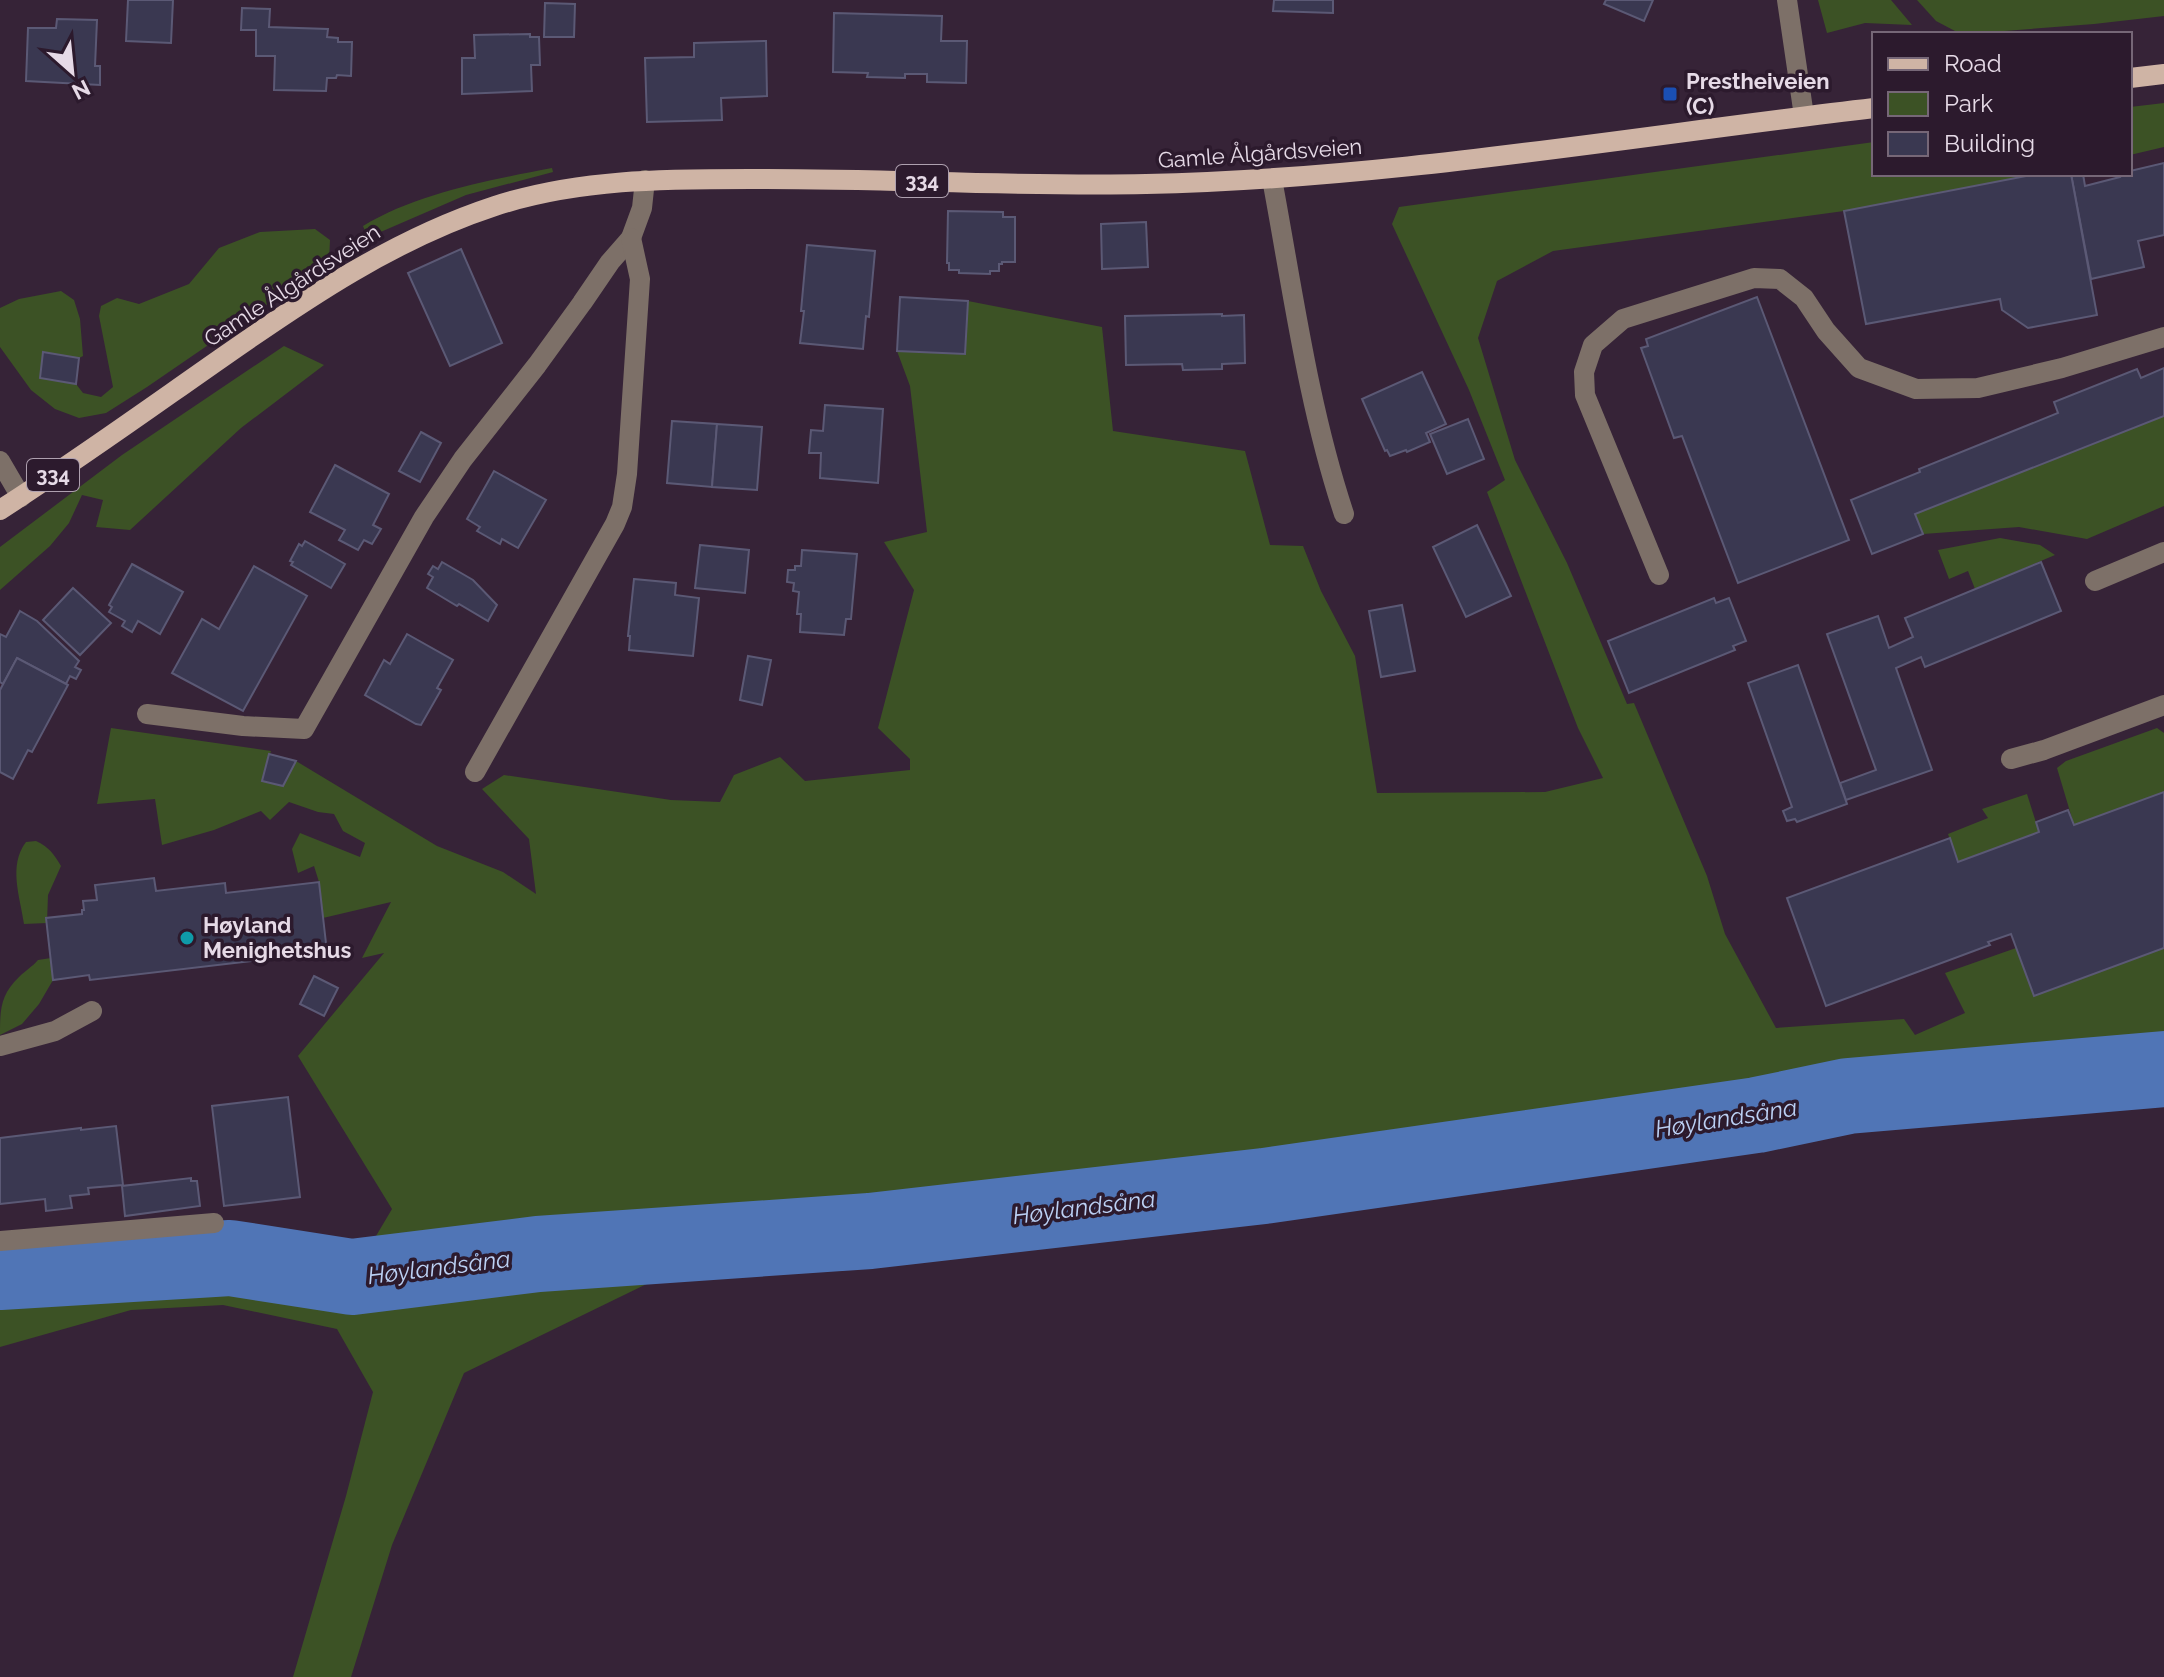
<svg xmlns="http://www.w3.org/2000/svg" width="2164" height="1677" viewBox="0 0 2164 1677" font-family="Raleway,sans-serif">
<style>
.green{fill:#3c5225}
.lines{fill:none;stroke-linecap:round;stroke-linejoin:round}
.river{stroke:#5075b6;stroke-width:76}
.building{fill:#3a3851;stroke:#5b5975;stroke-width:2}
.minor{stroke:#7d7068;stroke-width:20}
.major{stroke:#cfb4a5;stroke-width:20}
.transit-dot{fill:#1a4fb4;stroke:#2c1a2d;stroke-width:3}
.culture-dot{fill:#0f9aa8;stroke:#2c1a2d;stroke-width:3}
.labels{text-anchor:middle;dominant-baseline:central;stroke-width:7;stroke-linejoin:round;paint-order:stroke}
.shield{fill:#2c1a2d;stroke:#aea0af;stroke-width:2}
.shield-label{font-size:20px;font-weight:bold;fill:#e6dae7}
.poi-label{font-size:22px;font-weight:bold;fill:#e6dae7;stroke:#2c1a2d;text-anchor:start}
.street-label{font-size:22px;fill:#e6dae7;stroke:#2c1a2d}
.water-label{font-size:24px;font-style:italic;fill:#bbd0f4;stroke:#2c1a2d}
</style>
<rect width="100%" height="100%" fill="#362337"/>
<g class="green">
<polygon points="1818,0 1891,0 1912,25 1865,23 1827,33"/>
<polygon points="1917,0 2164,0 2164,16 2094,24 1991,32 1955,31 1936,21"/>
<polygon points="2164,103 2164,147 2130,155 2130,107"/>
<polygon points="1874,142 1874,174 2037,174 1844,211 1553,251 1497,281 1478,338 1515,460 1567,563 1627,704 1634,703 1707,876 1725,934 1776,1028 1904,1019 1915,1035 1965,1013 1945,973 2016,948 2034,996 2164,948 2164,1073 1798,1128 661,1277 464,1373 392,1545 351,1677 293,1677 346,1496 373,1392 337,1329 223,1305 131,1310 0,1347 0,1267 97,1251 198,1242 360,1263 392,1209 298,1056 384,953 362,958 391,902 323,918 319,882 314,866 298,873 292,849 300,833 360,857 365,843 343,831 334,814 318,812 289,802 270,820 261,811 214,830 162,845 155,799 97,804 111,728 271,751 262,780 296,761 437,846 503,872 536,894 529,839 482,789 504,775 671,800 720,802 734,775 780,757 805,781 910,770 910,759 878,728 914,590 884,542 927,532 910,386 897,351 965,354 968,301 1102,327 1113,431 1245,451 1270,545 1303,546 1321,591 1355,656 1377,793 1545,792 1603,778 1578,728 1487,492 1505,480 1469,390 1392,224 1399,207"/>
<path d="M552 168 553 172 466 195 376 234 365 231 363 226C417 193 490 180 552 168Z"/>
<polygon points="315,229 330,240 329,262 147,387 106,413 79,418 55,409 31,390 0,347 0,308 19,299 61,291 74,300 80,319 83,356 79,358 43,353 40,378 76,384 83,393 101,397 113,387 99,316 101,306 117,298 139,304 189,284 219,248 260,232"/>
<polygon points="284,346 324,365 241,428 130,530 96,527 103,500 82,495 69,523 50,546 0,590 0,547 122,455"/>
<polygon points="2164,416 2164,506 2087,539 2019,527 1923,534 1915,514"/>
<polygon points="2000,538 2040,545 2055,555 1975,589 1968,571 1949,579 1938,550"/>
<polygon points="2157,728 2164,733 2164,792 2074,825 2057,768 2066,761"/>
<polygon points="2027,794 2039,832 1958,862 1948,834 1988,818 1982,809"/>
<path d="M36 841C49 847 54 854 61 866L48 895 47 923 24 924C20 896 8 866 26 842Z"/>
<path d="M51 958 53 980 39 1004 22 1024 0 1035C0 1011 0 995 19 977 26 970 32 967 38 960Z"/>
</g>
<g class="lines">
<polyline class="river" points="0,1272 230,1258 352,1277 538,1254 870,1231 1264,1186 1757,1115 1848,1096 2164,1069"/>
</g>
<g class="building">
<polygon points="128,0 173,0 171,43 126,41"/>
<polygon points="1274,0 1333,0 1333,13 1273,11"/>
<polygon points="1606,0 1653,0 1644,21 1604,4"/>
<polygon points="545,3 575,4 574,37 544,37"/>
<polygon points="242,8 270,9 269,27 328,29 327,37 338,38 338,42 352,42 351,76 337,75 336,78 327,78 326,91 274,90 275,56 256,56 256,30 241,30"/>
<polygon points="834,13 942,16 941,41 967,41 966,83 927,82 927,74 905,74 905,78 867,77 868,73 833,72"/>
<polygon points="57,19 97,20 95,66 100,66 100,85 26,81 28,28 56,28"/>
<polygon points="530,34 530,37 539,37 540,65 531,65 532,91 462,94 462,58 475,58 474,35"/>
<polygon points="766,41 767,96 721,98 722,120 647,122 645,58 694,57 694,43"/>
<polygon points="2164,163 2164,235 2138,241 2144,267 2091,279 2071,174 2083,174 2085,186 2120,177 2119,174 2130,174 2130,171"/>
<polygon points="2037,174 2071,174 2097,315 2028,328 2002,310 2000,299 1866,324 1844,211"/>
<polygon points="948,211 1003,212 1003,217 1015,217 1015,262 1002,262 1002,264 999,264 999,271 990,271 990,274 959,273 959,270 949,270 949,263 947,263"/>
<polygon points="1146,222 1148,267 1102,269 1101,224"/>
<polygon points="807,245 875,251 869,317 866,316 863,349 800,343 804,311 801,311"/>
<polygon points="461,249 502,343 450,366 408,273"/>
<polygon points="900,297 968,301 965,354 897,351"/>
<polygon points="1757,297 1849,540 1738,583 1682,436 1674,438 1641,348 1648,346 1646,339"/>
<polygon points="1222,314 1222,316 1244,315 1245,363 1222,364 1222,369 1183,370 1182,364 1126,365 1125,316"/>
<polygon points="43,352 79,358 76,384 40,378"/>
<polygon points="2164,368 2164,416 1915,514 1923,534 1872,554 1851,500 1920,472 1919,469 2058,413 2054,402 2137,369 2141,378"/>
<polygon points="1422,372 1446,424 1426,433 1430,442 1407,452 1406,450 1390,456 1387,450 1385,451 1362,399"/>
<polygon points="825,405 883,409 878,483 820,478 821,453 809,453 811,430 823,431"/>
<polygon points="1468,419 1484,459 1447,474 1430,434"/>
<polygon points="672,421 717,424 712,487 667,483"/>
<polygon points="717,424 762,427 757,490 712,487"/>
<polygon points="421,432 441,443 420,482 399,471"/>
<polygon points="335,465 389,494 373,525 381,529 372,544 364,540 358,550 339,540 345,530 310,512"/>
<polygon points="494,471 546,500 518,548 502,539 500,544 477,531 480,527 467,519"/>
<polygon points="1477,525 1511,596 1466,617 1433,547"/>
<polygon points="305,541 345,564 331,588 291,565 293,562 290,561 299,544 302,546"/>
<polygon points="700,545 749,550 745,593 695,588"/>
<polygon points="802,550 857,554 851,619 846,619 844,635 800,632 801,614 797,614 799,592 793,591 794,583 787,582 788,570 795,570 795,566 801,566"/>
<polygon points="442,562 473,580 497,605 488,621 459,604 457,606 427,588 433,577 428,574 433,566 438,569"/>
<polygon points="2041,562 2061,611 1925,667 1921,657 1896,668 1932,770 1846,800 1840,783 1876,770 1827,634 1878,616 1889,648 1913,637 1905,618"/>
<polygon points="132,564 183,592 160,634 138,621 132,632 122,626 125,621 109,612 112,607 109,605"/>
<polygon points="254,566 307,596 243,711 172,673 202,619 219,629"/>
<polygon points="634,579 676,583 675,595 699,598 693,656 629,650 630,636 628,636"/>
<polygon points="73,588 111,623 80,655 43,620"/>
<polygon points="1714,598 1716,603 1729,598 1746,641 1733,646 1735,650 1629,693 1608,641"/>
<polygon points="1402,605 1415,671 1381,677 1369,611"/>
<polygon points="20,611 37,621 79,661 75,667 81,670 76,679 70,676 66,684 17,658 3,684 0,682 0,634 6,637"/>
<polygon points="407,634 453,660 437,688 441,690 421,725 416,724 365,695 384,660 390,664"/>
<polygon points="748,656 771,660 762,705 740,700"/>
<polygon points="17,658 68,685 32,752 28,750 13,779 0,772 0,690"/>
<polygon points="1798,665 1847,804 1797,822 1795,819 1787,821 1783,811 1792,807 1748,683"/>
<polygon points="269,754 296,761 283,786 262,781"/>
<polygon points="2164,792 2164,948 2034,996 2011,934 1988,942 1990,945 1826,1006 1787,898 1950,838 1958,862 2039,832 2036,822 2068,810 2074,825"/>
<polygon points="154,878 156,891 225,883 226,893 319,882 327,952 90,980 89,975 53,980 46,918 82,914 82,910 84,910 83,901 97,900 95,885"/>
<polygon points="314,976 338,988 324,1016 300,1004"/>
<polygon points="288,1097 300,1197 224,1206 212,1106"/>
<polygon points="116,1126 123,1185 88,1188 89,1194 70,1196 72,1208 46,1211 45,1199 0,1204 0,1138 81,1128 81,1130"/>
<polygon points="191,1178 191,1181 197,1181 200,1206 125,1216 122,1186"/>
</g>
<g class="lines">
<g class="minor">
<polyline points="1787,0 1804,116"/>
<path d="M1272 179C1293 291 1308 406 1344 514"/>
<polyline points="0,461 21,497"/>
<polyline points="1659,575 1585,395 1584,372 1593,345 1623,319 1754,278 1780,279 1804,298 1826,331 1859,368 1916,389 1978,388 2062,368 2164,337"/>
<polyline points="2095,581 2164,552"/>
<polyline points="147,714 243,726 304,729 424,517 463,459 537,365 582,303 610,262 631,238 642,208 645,180"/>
<polyline points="2011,759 2044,750 2164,705"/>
<polyline points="475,772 615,524 622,507 627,474 640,279 631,238"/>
<polyline points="0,1046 55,1031 92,1011"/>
<polyline points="0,1241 214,1223"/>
</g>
<g class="major">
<polyline points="2130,78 2164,74"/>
<path d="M0 510C75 462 147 410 220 359 307 298 394 239 495 206 578 179 664 179 750 179 882 178 1014 187 1146 184 1390 179 1632 136 1874 108"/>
</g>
</g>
<rect class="transit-dot" x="1662" y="86" width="16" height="16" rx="4"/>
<circle class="culture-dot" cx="187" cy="938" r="8"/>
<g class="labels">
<g class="shield">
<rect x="896" y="165" width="52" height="32" rx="6"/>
<rect x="27" y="459" width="52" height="32" rx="6"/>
</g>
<g class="shield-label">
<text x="922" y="181">334</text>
<text x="53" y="475">334</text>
</g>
<g class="poi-label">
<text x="1686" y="81">Prestheiveien<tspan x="1686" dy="25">(C)</tspan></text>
<text x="203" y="925">Høyland<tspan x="203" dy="25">Menighetshus</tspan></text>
</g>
<g class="street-label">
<text transform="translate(1260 153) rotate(-4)">Gamle Ålgårdsveien</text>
<text transform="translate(292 285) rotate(-33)">Gamle Ålgårdsveien</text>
</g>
<g class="water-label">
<text transform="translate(1726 1118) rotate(-9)">Høylandsåna</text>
<text transform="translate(1084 1207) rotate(-7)">Høylandsåna</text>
<text transform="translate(439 1267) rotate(-7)">Høylandsåna</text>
</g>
</g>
<rect x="1872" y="32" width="260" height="144" fill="#2c1a2d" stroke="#766777" stroke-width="2"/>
<rect x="1888" y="58" width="40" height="12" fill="#cfb4a5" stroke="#766777" stroke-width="2"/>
<text x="1944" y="72" font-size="24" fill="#e6dae7">Road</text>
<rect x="1888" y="92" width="40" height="24" fill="#3c5225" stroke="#766777" stroke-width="2"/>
<text x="1944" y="112" font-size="24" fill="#e6dae7">Park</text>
<rect x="1888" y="132" width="40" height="24" fill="#3a3851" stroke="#766777" stroke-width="2"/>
<text x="1944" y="152" font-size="24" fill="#e6dae7">Building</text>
<g transform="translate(72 72) rotate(153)" stroke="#2c1a2d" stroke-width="6" paint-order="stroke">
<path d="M0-6L14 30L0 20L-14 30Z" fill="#e6dae7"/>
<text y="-12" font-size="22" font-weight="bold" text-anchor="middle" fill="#e6dae7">N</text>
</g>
</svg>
